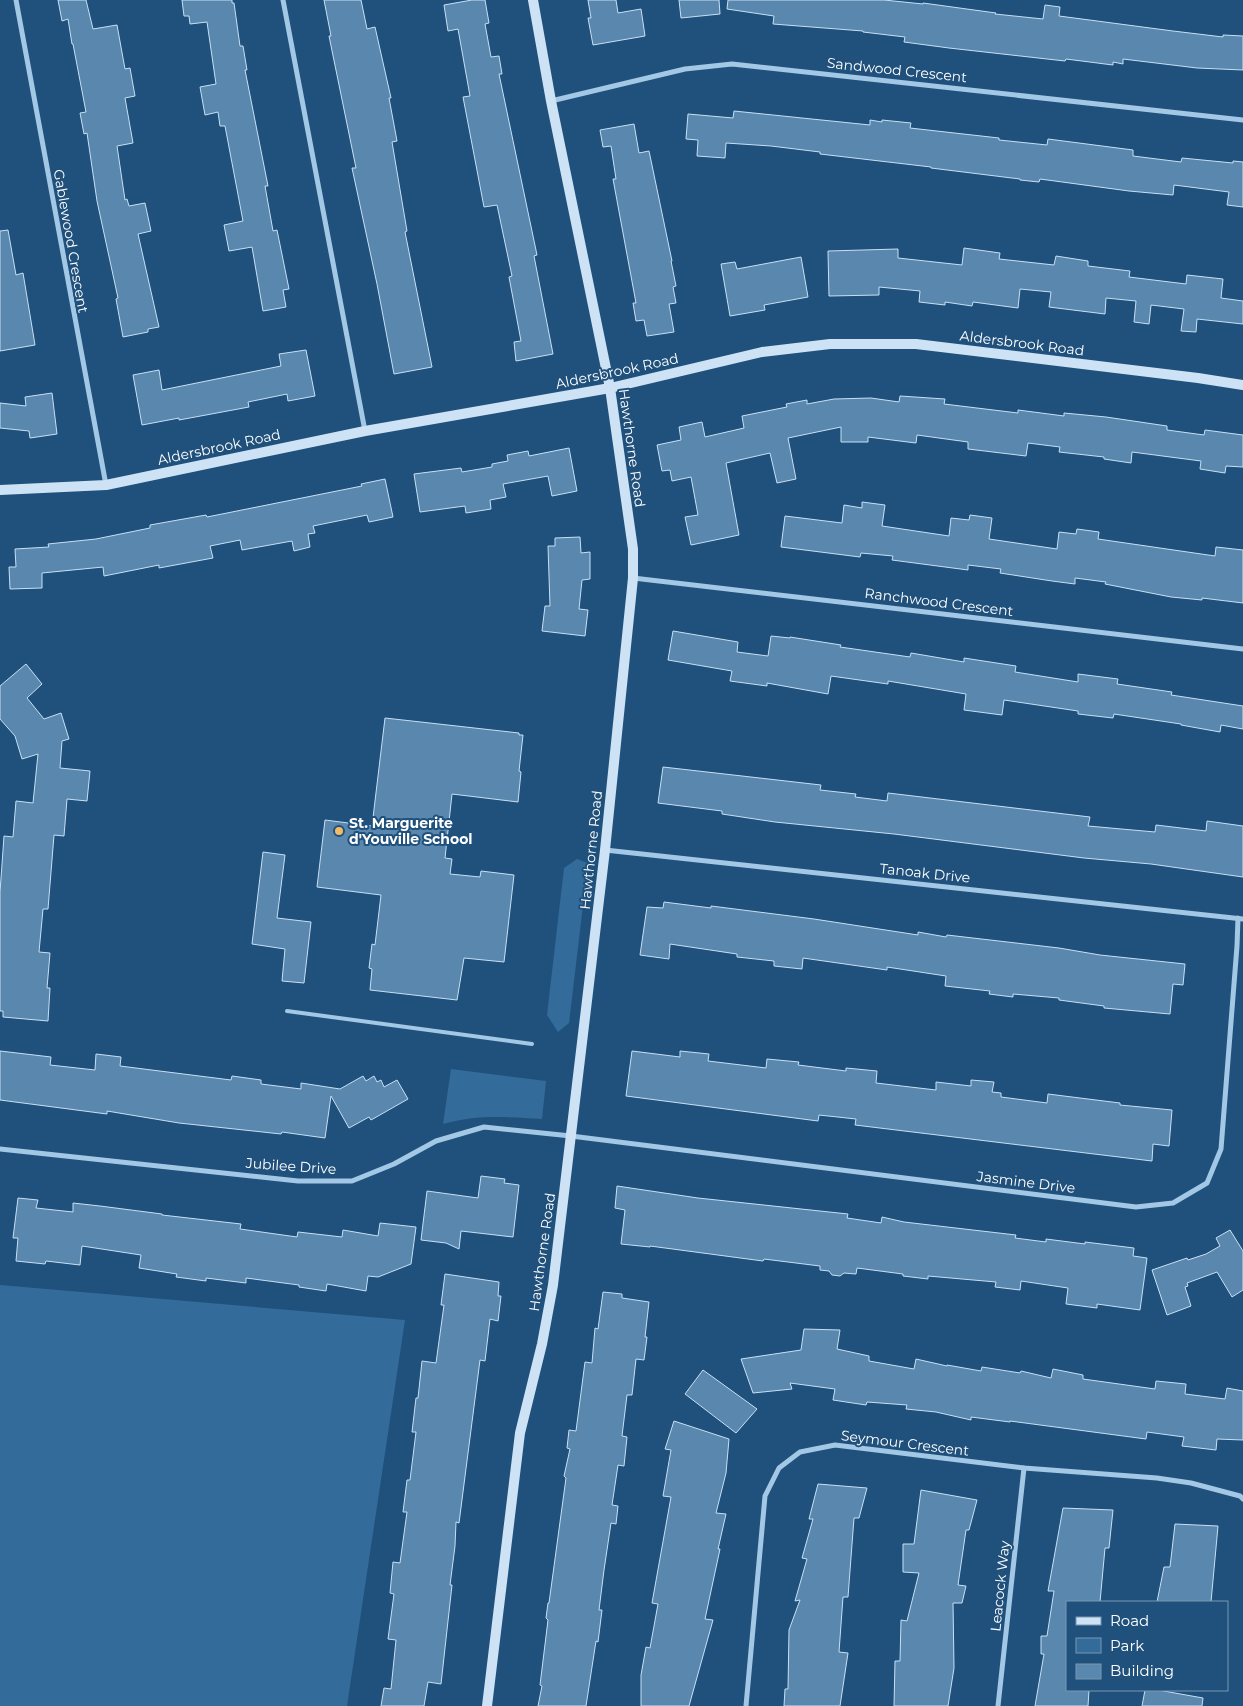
<svg xmlns="http://www.w3.org/2000/svg" width="1243" height="1706" viewBox="0 0 1243 1706" font-family="Montserrat,sans-serif">
<style>
.green{fill:#336b9a}
.building{fill:#5987ae;stroke:#c7e0f5}
.lines{fill:none;stroke-linecap:round;stroke-linejoin:round}
.lane{stroke:#a3c8e6;stroke-width:4}
.street{stroke:#a3c8e6;stroke-width:5}
.secondary{stroke:#cde3f5;stroke-width:10}
.poi-dot{fill:#f3bc64;stroke:#20517c;stroke-width:2}
.labels{text-anchor:middle;dominant-baseline:central;stroke-width:4;stroke-linejoin:round;paint-order:stroke}
.street-label{font-size:14px;fill:#fff;stroke:#20517c}
.poi-label{font-size:14px;font-weight:bold;fill:#fff;stroke:#20517c;text-anchor:start}
</style>
<rect width="100%" height="100%" fill="#20517c"/>
<g class="green">
<polygon points="577,859 588,863 569,1023 558,1032 547,1015 564,868"/>
<path d="M451 1069 546 1081 542 1119C507 1117 477 1114 443 1124Z"/>
<polygon points="0,1285 405,1320 347,1706 0,1706"/>
</g>
<g class="building">
<polygon points="58,0 86,0 93,29 117,25 125,69 130,68 135,96 125,98 133,143 117,146 125,200 127,199 129,206 145,203 151,231 138,234 159,327 148,329 148,332 123,337 116,299 118,298 97,201 87,133 84,134 80,113 86,112 73,44 72,44 68,19 62,21"/>
<polygon points="182,0 232,0 232,3 234,3 240,46 243,46 247,70 245,70 268,186 265,186 273,231 277,230 289,289 283,290 286,307 263,311 252,247 229,251 224,225 243,221 225,126 220,126 218,112 205,115 200,87 216,84 207,22 190,24 189,16 184,16"/>
<polygon points="324,0 361,0 367,29 375,27 391,98 389,98 397,141 392,142 407,231 405,232 432,367 394,374 377,284 352,168 356,168 329,36 331,36"/>
<polygon points="472,0 485,0 489,23 485,24 491,57 499,56 502,74 499,74 537,255 534,256 553,354 516,361 514,342 521,341 509,277 512,276 497,205 484,207 463,97 470,96 458,29 448,31 444,5"/>
<polygon points="588,0 616,0 618,13 641,9 645,36 593,45 588,18 591,18"/>
<polygon points="679,0 719,0 720,14 681,18"/>
<polygon points="728,0 884,0 923,4 923,3 996,13 995,14 1043,19 1045,5 1060,7 1059,16 1173,31 1223,37 1223,35 1243,36 1243,70 1197,68 1123,59 1123,64 1113,62 1113,65 1066,59 1065,61 949,48 904,42 905,37 863,32 863,31 773,24 774,16 727,9"/>
<polygon points="734,111 870,125 870,120 882,122 882,120 911,123 910,128 999,138 999,140 1047,145 1048,139 1133,150 1133,156 1181,162 1182,158 1233,163 1233,161 1243,162 1243,207 1227,205 1229,192 1174,185 1173,195 1129,191 1040,179 1039,182 1020,180 1020,179 931,168 931,167 820,154 820,152 771,146 726,143 725,158 697,156 698,140 686,139 688,114 733,118"/>
<polygon points="634,124 639,153 649,151 672,261 671,261 676,286 673,287 676,303 669,304 674,332 647,336 644,320 636,321 633,303 636,303 613,179 616,179 611,146 603,147 600,130"/>
<polygon points="8,230 16,275 23,273 35,345 0,351 0,231"/>
<polygon points="964,248 1000,253 999,259 1054,265 1056,256 1088,261 1088,266 1130,271 1129,277 1186,284 1187,275 1223,279 1221,298 1243,301 1243,324 1197,319 1196,332 1181,331 1184,309 1151,305 1149,324 1134,322 1136,301 1106,298 1105,314 1049,307 1051,292 1020,289 1018,308 973,302 972,306 945,302 945,305 919,302 920,291 879,287 879,295 829,296 828,251 898,249 898,258 962,265"/>
<polygon points="801,257 808,297 764,305 765,310 730,316 721,264 735,262 737,269"/>
<polygon points="306,350 315,396 288,401 287,394 248,402 249,407 179,420 179,418 142,425 133,375 159,370 162,390 281,366 279,354"/>
<polygon points="52,393 57,434 30,438 29,431 0,428 0,403 26,406 25,397"/>
<polygon points="900,396 945,399 944,404 1018,413 1018,410 1064,416 1064,413 1106,417 1167,426 1167,430 1204,435 1205,430 1243,435 1243,467 1226,466 1225,473 1200,469 1201,461 1132,452 1131,463 1104,459 1104,457 1059,452 1060,447 1028,443 1026,456 968,449 968,442 917,435 916,443 868,437 868,442 841,442 841,427 788,438 796,479 777,483 770,453 726,463 739,535 691,545 685,517 698,515 691,477 672,481 670,470 662,471 657,445 681,440 679,427 702,422 705,437 744,428 742,416 787,407 786,404 807,400 807,404 834,399 871,398 899,402"/>
<polygon points="569,448 577,491 552,496 548,476 503,484 506,497 490,500 491,509 466,513 465,506 420,512 414,474 461,468 462,472 492,467 492,464 508,461 507,455 528,451 529,456"/>
<polygon points="385,479 393,517 369,522 367,515 313,526 315,533 308,534 310,547 294,551 292,541 242,550 240,540 210,546 213,558 159,568 159,565 104,576 103,567 42,573 42,588 10,589 9,567 16,567 15,549 49,547 48,544 96,539 150,528 150,525 206,515 207,517 362,486 361,484"/>
<polygon points="862,502 885,505 882,526 949,536 951,518 969,520 970,515 992,518 989,539 1057,549 1059,532 1076,534 1077,529 1099,532 1098,539 1215,556 1216,547 1243,550 1243,603 1202,598 1202,600 1171,597 1105,584 1106,582 1075,578 1075,584 1052,581 1000,573 1001,569 968,565 968,570 892,560 893,556 861,553 860,557 781,547 785,516 842,523 844,505 862,508"/>
<polygon points="580,537 581,553 590,552 590,579 582,580 579,609 588,610 585,636 542,631 545,606 550,606 548,546 555,546 555,538"/>
<polygon points="673,631 738,642 737,652 768,656 771,636 790,638 790,637 841,645 840,647 910,657 911,653 964,662 964,658 1016,666 1015,672 1078,682 1078,674 1118,679 1117,684 1172,692 1171,695 1243,706 1243,729 1221,725 1220,732 1181,725 1181,724 1114,714 1113,718 1078,714 1078,711 1004,700 1002,715 964,710 966,694 888,681 888,684 831,676 828,694 767,683 767,686 730,681 732,671 668,660"/>
<polygon points="26,664 42,684 27,698 44,719 61,713 69,739 62,741 60,768 90,771 87,801 67,799 64,836 54,835 48,909 43,909 39,952 50,953 47,988 50,988 48,1021 3,1017 3,1011 0,1011 0,892 4,836 13,837 16,801 33,803 38,754 22,759 15,736 0,719 0,686"/>
<polygon points="385,718 519,733 519,735 523,735 519,771 521,772 518,802 452,794 445,858 452,859 450,874 480,877 481,871 514,875 504,962 464,958 457,1000 370,990 372,969 369,968 372,944 375,945 381,895 317,887 325,820 372,826"/>
<polygon points="663,767 821,785 820,790 856,794 855,797 887,801 888,793 1090,817 1088,826 1155,832 1156,825 1206,831 1207,821 1243,826 1243,877 1151,864 1084,858 894,834 775,822 722,814 722,811 658,803"/>
<polygon points="263,852 285,855 277,918 311,922 304,983 282,981 285,949 252,944"/>
<polygon points="664,902 711,908 711,906 814,919 918,935 918,932 946,937 947,935 1059,948 1100,955 1185,964 1183,985 1173,984 1170,1014 1104,1008 1104,1006 1059,1000 1059,998 1013,994 1013,997 989,994 990,991 945,986 946,976 887,967 887,970 803,958 802,969 774,966 774,961 737,957 737,954 670,944 669,959 640,955 647,907 663,908"/>
<polygon points="0,1051 51,1057 50,1065 95,1070 96,1054 121,1057 120,1066 231,1080 232,1076 261,1080 261,1084 301,1089 301,1083 340,1089 363,1076 366,1081 374,1076 377,1082 381,1080 384,1087 397,1080 408,1099 371,1120 369,1117 349,1128 331,1096 325,1138 282,1132 281,1134 179,1123 107,1111 107,1114 0,1100"/>
<polygon points="632,1051 680,1057 680,1051 709,1054 708,1061 766,1068 767,1059 799,1062 798,1065 846,1071 846,1068 877,1071 876,1083 936,1090 936,1082 971,1086 971,1080 994,1082 992,1092 1001,1093 1001,1097 1047,1103 1048,1094 1120,1103 1120,1105 1172,1110 1169,1146 1153,1144 1152,1161 855,1125 856,1119 819,1115 818,1121 626,1096"/>
<polygon points="481,1176 505,1179 504,1183 519,1185 513,1237 461,1231 459,1249 446,1243 421,1240 427,1191 478,1198"/>
<polygon points="617,1186 698,1198 848,1214 847,1218 881,1223 882,1217 904,1222 1016,1235 1015,1238 1046,1242 1046,1239 1085,1244 1085,1242 1134,1248 1133,1256 1147,1258 1140,1310 1097,1304 1097,1308 1066,1304 1068,1288 1021,1281 1020,1290 995,1287 996,1282 928,1276 928,1279 903,1276 903,1274 857,1268 856,1274 844,1273 840,1276 832,1275 829,1271 820,1270 820,1266 764,1259 763,1261 650,1246 650,1247 621,1244 625,1210 615,1208"/>
<polygon points="18,1198 38,1200 36,1208 73,1212 73,1203 100,1206 162,1214 162,1215 241,1224 240,1229 297,1237 298,1232 342,1237 343,1230 378,1236 380,1223 416,1227 411,1264 378,1277 368,1276 366,1291 327,1284 326,1291 299,1287 299,1285 246,1278 246,1283 206,1278 206,1281 176,1277 177,1274 139,1268 141,1255 82,1246 80,1265 46,1261 45,1264 16,1261 18,1238 13,1238"/>
<polygon points="1230,1230 1243,1251 1243,1290 1232,1297 1217,1272 1187,1283 1188,1286 1185,1287 1191,1306 1167,1315 1152,1270 1187,1258 1188,1260 1206,1254 1220,1246 1216,1238"/>
<polygon points="445,1274 499,1282 498,1296 501,1296 498,1321 490,1319 485,1361 480,1360 459,1523 456,1522 455,1546 450,1585 452,1585 441,1684 428,1682 424,1706 381,1706 384,1688 391,1689 396,1640 388,1639 394,1594 390,1593 393,1562 400,1563 407,1512 403,1512 407,1480 410,1480 416,1432 412,1432 416,1398 418,1398 422,1361 436,1363 444,1305 441,1305"/>
<polygon points="603,1292 622,1294 622,1298 649,1302 645,1337 647,1337 644,1360 636,1359 632,1395 627,1395 622,1436 627,1437 624,1466 618,1465 612,1505 618,1506 616,1524 611,1523 604,1570 599,1610 602,1610 598,1642 596,1641 586,1706 538,1706 542,1686 540,1685 548,1620 546,1618 548,1603 549,1603 566,1478 564,1476 570,1449 567,1448 569,1430 576,1431 585,1362 592,1363 595,1328 598,1329"/>
<polygon points="804,1329 840,1330 837,1349 869,1356 869,1361 914,1369 916,1359 947,1366 947,1365 981,1371 982,1367 1020,1373 1021,1371 1051,1378 1053,1369 1083,1375 1083,1379 1155,1389 1156,1381 1186,1384 1185,1394 1225,1399 1227,1388 1243,1391 1243,1440 1217,1439 1216,1450 1182,1446 1184,1437 1147,1432 1146,1439 1010,1421 1010,1422 971,1417 971,1420 936,1412 906,1409 907,1405 867,1402 866,1405 833,1400 835,1389 790,1383 792,1389 753,1393 741,1359 801,1350"/>
<polygon points="703,1370 757,1409 736,1433 685,1394"/>
<polygon points="674,1421 729,1439 726,1473 716,1513 726,1514 718,1549 720,1549 705,1619 713,1620 689,1706 641,1706 641,1675 646,1647 650,1648 658,1604 652,1603 671,1497 663,1496 671,1450 665,1449"/>
<polygon points="818,1484 867,1488 859,1518 854,1518 848,1597 843,1597 839,1652 848,1653 840,1706 784,1706 785,1689 788,1689 789,1630 800,1600 795,1601 807,1559 802,1558 813,1519 809,1519"/>
<polygon points="921,1490 977,1500 969,1530 966,1530 958,1585 966,1586 962,1603 953,1603 954,1668 948,1706 894,1706 895,1661 900,1661 901,1620 907,1621 919,1573 903,1572 903,1544 914,1544"/>
<polygon points="1063,1508 1113,1510 1109,1548 1105,1548 1100,1602 1067,1602 1067,1690 1089,1690 1088,1706 1035,1706 1044,1654 1041,1654 1041,1636 1047,1636 1054,1591 1048,1591"/>
<polygon points="1175,1524 1218,1526 1211,1602 1157,1602 1164,1567 1170,1567"/>
<polygon points="1145,1690 1158,1690 1203,1698 1202,1706 1142,1706"/>
</g>
<g class="lines">
<polyline class="lane" points="287,1011 532,1044"/>
<g class="street">
<polyline points="16,0 106,485"/>
<polyline points="283,0 365,431"/>
<polyline points="551,101 685,69 732,64 1243,120"/>
<polyline points="633,578 1243,649"/>
<polyline points="605,850 1243,919"/>
<polyline points="0,1149 298,1181 352,1181 394,1164 436,1141 484,1127 571,1136 1136,1207 1173,1203 1207,1183 1221,1149 1237,946 1238,918"/>
<polyline points="746,1706 765,1496 779,1468 800,1452 835,1445 1024,1468 1157,1478 1191,1483 1240,1496 1243,1499"/>
<polyline points="998,1706 1024,1468"/>
</g>
<g class="secondary">
<polyline points="0,490 106,485 365,431 610,388 762,352 830,344 916,344 1198,378 1243,385"/>
<polyline points="487,1706 520,1433 542,1344 553,1285 605,850 633,578 633,549 610,388 551,101 533,0"/>
</g>
</g>
<circle class="poi-dot" cx="339" cy="831" r="5"/>
<g class="labels">
<g class="street-label">
<text transform="translate(897 70) rotate(6)">Sandwood Crescent</text>
<text transform="translate(71 241) rotate(80)">Gablewood Crescent</text>
<text transform="translate(1022 343) rotate(7)">Aldersbrook Road</text>
<text transform="translate(617 371) rotate(-12)">Aldersbrook Road</text>
<text transform="translate(219 447) rotate(-12)">Aldersbrook Road</text>
<text transform="translate(632 448) rotate(82)">Hawthorne Road</text>
<text transform="translate(939 602) rotate(7)">Ranchwood Crescent</text>
<text transform="translate(591 850) rotate(-84)">Hawthorne Road</text>
<text transform="translate(925 873) rotate(6)">Tanoak Drive</text>
<text transform="translate(291 1166) rotate(4)">Jubilee Drive</text>
<text transform="translate(1026 1182) rotate(7)">Jasmine Drive</text>
<text transform="translate(542 1252) rotate(-82)">Hawthorne Road</text>
<text transform="translate(905 1443) rotate(7)">Seymour Crescent</text>
<text transform="translate(1000 1586) rotate(-84)">Leacock Way</text>
</g>
<g class="poi-label">
<text x="349" y="823">St. Marguerite<tspan x="349" dy="16">d'Youville School</tspan></text>
</g>
</g>
<rect x="1066" y="1601" width="162" height="90" fill="#20517c" stroke="#7997b0"/>
<rect x="1076" y="1617" width="25" height="8" fill="#cde3f5" stroke="#7997b0"/>
<text x="1110" y="1626" font-size="15" fill="#ffffff">Road</text>
<rect x="1076" y="1638" width="25" height="15" fill="#336b9a" stroke="#7997b0"/>
<text x="1110" y="1651" font-size="15" fill="#ffffff">Park</text>
<rect x="1076" y="1664" width="25" height="15" fill="#5987ae" stroke="#7997b0"/>
<text x="1110" y="1676" font-size="15" fill="#ffffff">Building</text>
</svg>
